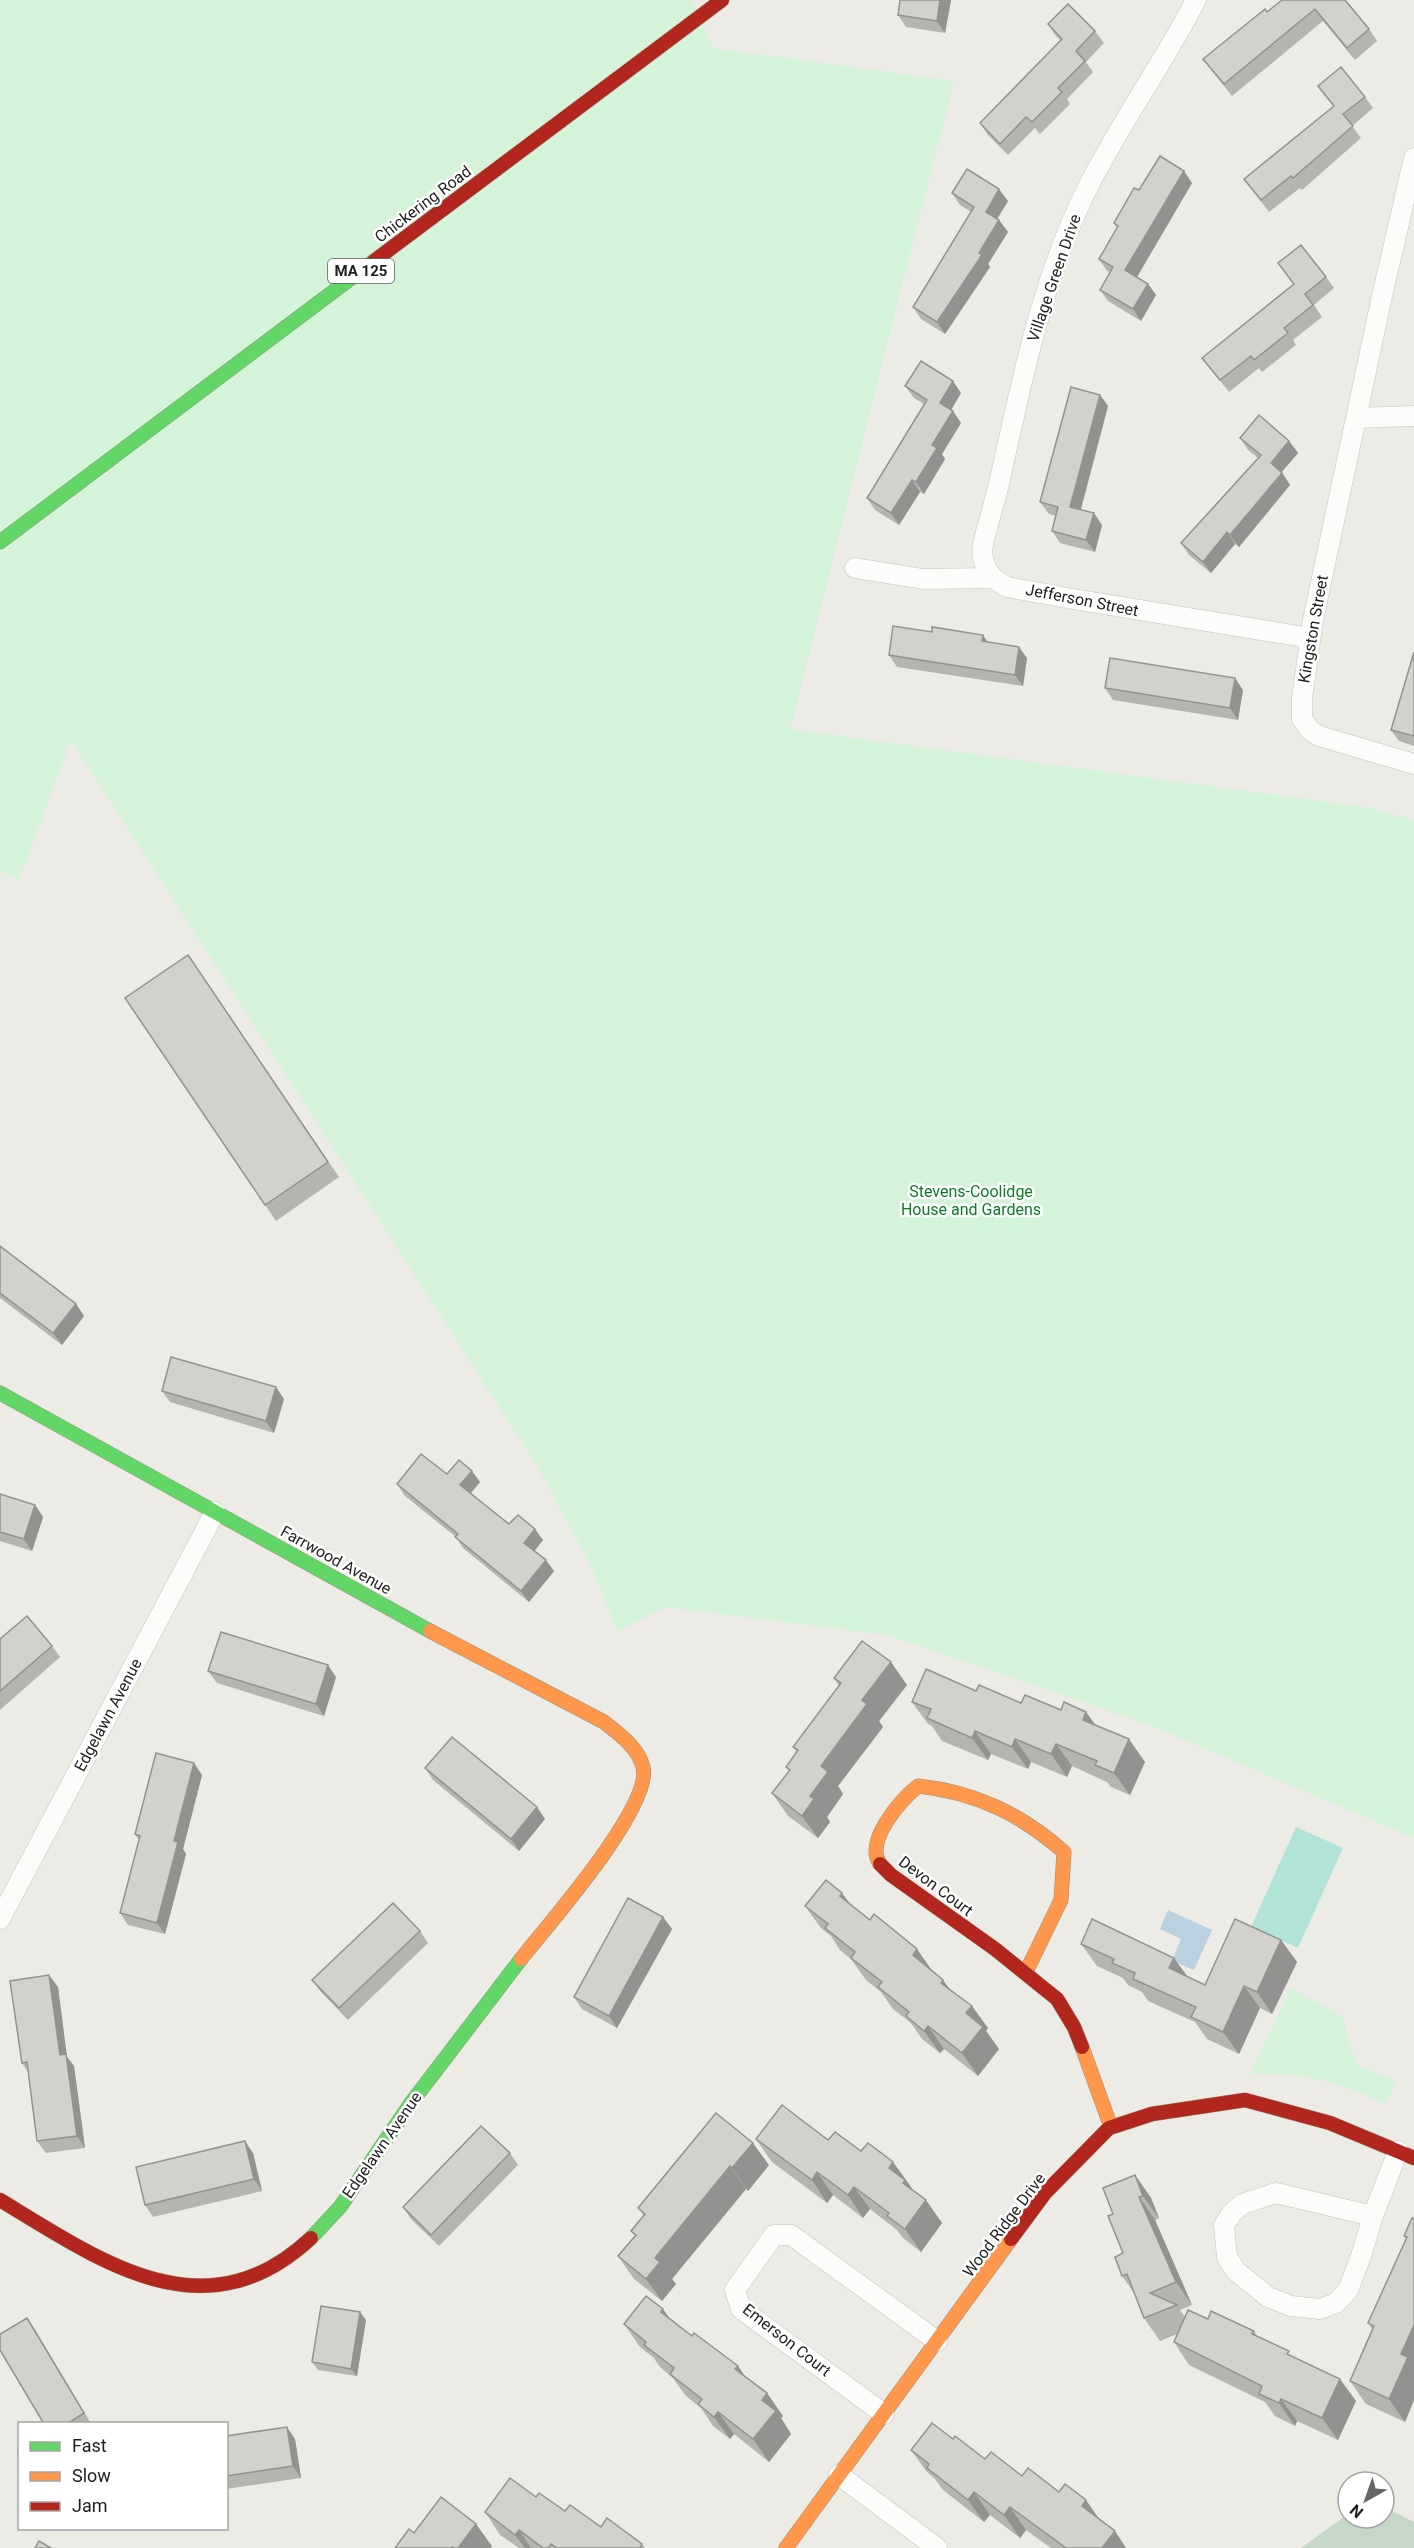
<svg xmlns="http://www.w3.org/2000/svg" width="1414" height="2548" viewBox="0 0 1414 2548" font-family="Roboto,sans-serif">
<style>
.cemetery{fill:#c5d8c8}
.park{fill:#d4f3d9}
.pitch{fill:#b1e4d6}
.water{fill:#bad2e0}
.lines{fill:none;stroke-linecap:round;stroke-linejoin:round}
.street-casing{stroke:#c5c4c2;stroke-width:21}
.fast-casing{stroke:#91967e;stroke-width:15}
.slow-casing{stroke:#91967e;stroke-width:15}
.jam-casing{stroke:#91967e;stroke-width:15}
.street{stroke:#fcfcfb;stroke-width:20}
.fast{stroke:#63d668;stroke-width:14}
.slow{stroke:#ff974d;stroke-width:14}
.jam{stroke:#b3261e;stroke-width:14}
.wall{fill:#b5b4b0}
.shaded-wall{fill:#949290}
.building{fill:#d3d1cd;stroke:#949290;stroke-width:1.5}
.labels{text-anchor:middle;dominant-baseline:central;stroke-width:5;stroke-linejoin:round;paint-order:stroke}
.shield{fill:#fff;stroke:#626262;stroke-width:1.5}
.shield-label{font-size:15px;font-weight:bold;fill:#1e1e1e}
.street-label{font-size:16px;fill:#1e1e1e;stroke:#fff}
.park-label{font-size:16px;fill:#0b7c26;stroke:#fff}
</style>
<rect width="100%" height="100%" fill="#ecebe6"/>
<polygon class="cemetery" points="1384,2507 1414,2522 1414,2548 1301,2548 1348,2514 1348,2518 1384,2518"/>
<g class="park">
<polygon points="0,0 692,0 714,48 954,81 790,729 1365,807 1414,820 1414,1838 1150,1725 887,1635 665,1607 617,1631 591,1566 538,1467 71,740 19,880 0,871"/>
<path d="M1291 1988 1342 2016 1357 2065 1396 2081 1386 2104C1338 2082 1302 2072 1250 2074Z"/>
</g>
<polygon class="pitch" points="1296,1827 1343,1848 1298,1948 1251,1927"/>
<polygon class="water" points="1168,1910 1212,1930 1194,1970 1172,1961 1181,1939 1160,1929"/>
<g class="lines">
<g class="street-casing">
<g id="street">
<polyline points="1414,158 1382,296 1313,620 1302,698 1302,719 1311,731 1319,736 1414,764"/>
<polyline points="1356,418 1414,416"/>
<polyline points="855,568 923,579 993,578 1007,587 1067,598 1310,638"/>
<path d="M993 578C974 555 985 539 991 514 995 500 999 485 1002 470 1023 376 1042 281 1085 193 1118 126 1162 66 1196 0"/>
<polyline points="0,1919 215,1512"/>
<polyline points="1373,2216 1276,2193 1242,2204 1232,2213 1224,2225 1227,2257 1236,2271 1268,2297 1291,2306 1320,2309 1336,2303 1348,2290 1361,2256 1373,2216 1398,2151"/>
<polyline points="884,2414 741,2309 735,2290 774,2235 791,2235 937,2341"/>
<polyline points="839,2475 937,2548"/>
</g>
</g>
<g class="fast-casing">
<g id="fast">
<polyline points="0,542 374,261"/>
<polyline points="0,1393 430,1631"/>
<polyline points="311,2238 340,2207 411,2103 521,1959"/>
</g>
</g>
<g class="slow-casing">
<g id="slow">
<path d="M430 1631 604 1722C619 1734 638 1747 643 1767 653 1806 547 1926 521 1959"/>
<path d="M880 1864C864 1841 901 1800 918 1786 975 1792 1021 1814 1064 1852L1061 1900 1026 1972"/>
<polyline points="1082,2047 1111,2127"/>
<polyline points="786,2548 1011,2239"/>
</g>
</g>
<g class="jam-casing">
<g id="jam">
<polyline points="374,261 722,0"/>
<polyline points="880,1864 891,1875 995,1949 1057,1999 1074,2027 1082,2047"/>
<path d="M0 2200C101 2261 205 2337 311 2238"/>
<polyline points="1011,2239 1045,2193 1109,2128 1152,2114 1245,2100 1330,2123 1414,2158"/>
</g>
</g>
<use href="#street" class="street"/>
<use href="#fast" class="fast"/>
<use href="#slow" class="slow"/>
<use href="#jam" class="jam"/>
</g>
<g class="wall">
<polygon points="951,0 945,33 906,27 898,15"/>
<polygon points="1345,0 1369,29 1377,41 1355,60 1323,21 1232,96 1212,71 1203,59 1267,12"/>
<polygon points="1048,24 1095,31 1104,43 1086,62 1093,72 1067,99 1070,104 1040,134 1035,128 1008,155 988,135 980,123 1061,41 1056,36"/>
<polygon points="1318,86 1365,97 1373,108 1352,126 1361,138 1302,190 1300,188 1269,212 1244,179 1334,106"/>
<polygon points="1192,183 1137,277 1148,284 1156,295 1141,321 1108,301 1100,290 1110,272 1107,271 1099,259 1117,228 1114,223 1139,190"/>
<polygon points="952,193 1008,201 997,219 999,220 1008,232 988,264 990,267 945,334 921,319 913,307 971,212 960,205"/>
<polygon points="1278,263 1326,277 1334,288 1314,305 1322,317 1293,340 1296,345 1262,372 1259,368 1229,392 1202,358 1294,285"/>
<polygon points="905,386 961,393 951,410 953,411 961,423 942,454 945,459 924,494 920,492 899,525 875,510 867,498 924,404 914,398"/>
<polygon points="1100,395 1108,406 1081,510 1102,525 1095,552 1060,543 1052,531 1056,516 1049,514 1040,502"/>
<polygon points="1240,438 1289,441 1298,453 1282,472 1290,485 1239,547 1235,544 1211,573 1189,555 1181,543 1258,458 1248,450"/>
<polygon points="988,642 1027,658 1023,686 897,667 889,655"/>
<polygon points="1414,652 1414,746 1399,741 1391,730"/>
<polygon points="1105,688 1243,690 1238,720 1113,700"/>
<polygon points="188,955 339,1177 276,1221 125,998"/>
<polygon points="0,1246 76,1304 84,1316 62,1345 0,1298"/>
<polygon points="162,1391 284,1399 274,1433 170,1402"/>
<polygon points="447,1474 480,1482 471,1493 509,1524 543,1540 534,1551 554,1571 529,1602 463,1548 456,1537 405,1496 397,1484"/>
<polygon points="0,1494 35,1505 43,1517 32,1551 0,1541"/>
<polygon points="0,1639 52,1646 60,1657 0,1710"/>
<polygon points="208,1671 336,1677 324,1716 217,1683"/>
<polygon points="834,1678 907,1685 879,1721 883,1727 838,1786 843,1794 827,1817 830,1822 818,1838 788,1816 772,1793 789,1771 786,1767 797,1752 793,1747 839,1686"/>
<polygon points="976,1691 1021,1703 1061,1710 1086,1712 1095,1725 1145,1762 1130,1795 1111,1787 1107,1782 1072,1766 1067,1777 1031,1762 1028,1769 991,1754 988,1760 942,1741 932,1726 928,1724 912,1702"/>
<polygon points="425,1768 545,1819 519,1851 433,1780"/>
<polygon points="202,1775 183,1849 186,1854 165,1934 128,1925 120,1913 139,1840 135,1834"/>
<polygon points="851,1905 933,1972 988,2028 986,2031 999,2049 978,2076 944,2049 940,2053 922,2039 911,2023 893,2009 881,1992 866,1980 851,1959 840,1950 831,1936 821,1928 805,1906"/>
<polygon points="663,1917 672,1929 617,2028 582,2009 574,1997"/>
<polygon points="420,1931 428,1943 348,2020 321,1992 312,1980"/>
<polygon points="1281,1940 1297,1962 1272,2014 1260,2008 1239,2054 1207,2039 1195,2022 1148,2001 1142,1992 1128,1985 1123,1978 1097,1966 1081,1944 1187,1976 1205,1985"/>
<polygon points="58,1987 67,2057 74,2066 85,2148 46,2153 37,2141 28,2072 22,2063"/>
<polygon points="716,2113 769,2165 748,2191 746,2189 672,2279 676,2284 662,2301 634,2279 618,2256 635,2236 631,2231 644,2216 638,2208"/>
<polygon points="756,2139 861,2151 909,2184 912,2190 942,2223 921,2252 903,2238 897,2230 870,2209 863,2218 833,2195 827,2203 772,2162"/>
<polygon points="253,2153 262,2191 153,2217 145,2205"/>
<polygon points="510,2153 518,2165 439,2246 411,2219 403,2207"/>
<polygon points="1135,2175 1151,2198 1159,2218 1155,2220 1192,2305 1180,2310 1185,2317 1208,2319 1254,2331 1258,2337 1293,2357 1356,2401 1338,2440 1297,2421 1295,2426 1275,2416 1265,2402 1189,2365 1174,2342 1177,2334 1160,2341 1144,2318 1134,2293 1122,2276 1123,2253 1113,2214"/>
<polygon points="1414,2219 1414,2400 1405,2422 1366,2404 1350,2381 1372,2329 1368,2323 1406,2239 1404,2236"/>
<polygon points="27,2318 35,2330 91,2424 44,2424"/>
<polygon points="671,2319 692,2336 738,2366 745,2376 783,2416 781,2418 791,2434 769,2462 734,2434 730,2439 713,2426 701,2408 686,2396 672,2377 660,2367 653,2357 640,2347 624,2324"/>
<polygon points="366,2320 357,2376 318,2370 312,2362"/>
<polygon points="226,2436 295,2439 301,2478 226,2489"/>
<polygon points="953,2439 985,2459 1059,2492 1101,2520 1126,2548 1051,2548 1026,2530 1020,2538 990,2515 984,2522 943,2490 935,2479 927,2472 911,2450"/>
<polygon points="536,2497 601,2527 642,2544 645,2548 519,2548 500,2535 485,2512"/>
</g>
<g class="shaded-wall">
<polygon points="940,0 951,0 945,33 937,21"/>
<polygon points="1184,171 1192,183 1134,282 1125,270"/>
<polygon points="999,189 1008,201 994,224 986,212"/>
<polygon points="999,220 1008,232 988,264 990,267 945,334 937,322"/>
<polygon points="1148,284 1156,295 1141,321 1133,309"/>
<polygon points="953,381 961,393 948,415 940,403"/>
<polygon points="1100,395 1108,406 1078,519 1070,507"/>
<polygon points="953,411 961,423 942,454 945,459 924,494 916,482 932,445"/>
<polygon points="1289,441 1298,453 1279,475 1271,463"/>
<polygon points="1282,473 1290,485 1239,547 1230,535"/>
<polygon points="912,480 920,492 899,525 891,513"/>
<polygon points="1094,513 1102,525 1095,552 1086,540"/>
<polygon points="1227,532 1235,544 1211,573 1203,562"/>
<polygon points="983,635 991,647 982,641"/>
<polygon points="1019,647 1027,658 1023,686 1015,675"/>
<polygon points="1235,678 1243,690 1238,720 1230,708"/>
<polygon points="76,1304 84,1316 62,1345 53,1333"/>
<polygon points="276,1387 284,1399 274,1433 266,1421"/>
<polygon points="472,1471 480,1482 468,1496 460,1485"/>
<polygon points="35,1505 43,1517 32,1551 24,1539"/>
<polygon points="535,1529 543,1540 532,1554 524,1543"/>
<polygon points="546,1560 554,1571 529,1602 521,1591"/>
<polygon points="891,1662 907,1685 879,1721 883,1727 838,1786 843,1794 827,1817 830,1822 818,1838 802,1816 821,1766 862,1700"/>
<polygon points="328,1665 336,1677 324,1716 316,1704"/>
<polygon points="1086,1712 1102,1734 1083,1720"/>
<polygon points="975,1731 991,1754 988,1760 972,1738"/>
<polygon points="1015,1739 1031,1762 1028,1769 1012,1747"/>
<polygon points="1129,1739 1145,1762 1130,1795 1114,1773"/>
<polygon points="1056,1744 1072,1766 1067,1777 1051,1754"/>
<polygon points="194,1763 202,1775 183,1849 186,1854 165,1934 157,1923 174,1841"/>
<polygon points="537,1807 545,1819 519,1851 511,1839"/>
<polygon points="842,1893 858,1915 840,1896"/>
<polygon points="663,1917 672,1929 617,2028 609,2016"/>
<polygon points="1281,1940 1297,1962 1272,2014 1257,1992"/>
<polygon points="917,1949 933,1972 913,1955"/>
<polygon points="1174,1958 1190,1980 1169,1968"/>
<polygon points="49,1975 58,1987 67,2057 74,2066 85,2148 77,2136 60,2055"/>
<polygon points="943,1980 959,2002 941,1983"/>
<polygon points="1244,1986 1260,2008 1239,2054 1223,2032"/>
<polygon points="972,2006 988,2028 986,2031 999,2049 978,2076 962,2053 966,2013"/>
<polygon points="928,2026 944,2049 940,2053 924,2031"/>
<polygon points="245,2141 253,2153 262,2191 254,2179"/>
<polygon points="753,2143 769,2165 748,2191 732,2168"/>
<polygon points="893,2162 909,2184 921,2203 889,2168"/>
<polygon points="730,2166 746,2189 672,2279 676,2284 662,2301 646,2279 655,2258"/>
<polygon points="817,2172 833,2195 827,2203 812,2180"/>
<polygon points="1135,2175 1151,2198 1159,2218 1143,2196"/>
<polygon points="854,2187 870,2209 863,2218 848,2195"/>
<polygon points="1139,2197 1155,2220 1192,2305 1176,2282"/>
<polygon points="926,2200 942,2223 921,2252 905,2229"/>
<polygon points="663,2309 679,2331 661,2312"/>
<polygon points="360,2312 366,2320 357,2376 351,2369"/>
<polygon points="27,2318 35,2330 91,2424 84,2413"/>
<polygon points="1414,2325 1414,2400 1405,2422 1389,2399 1401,2354"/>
<polygon points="738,2366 753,2389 735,2369"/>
<polygon points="1340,2379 1356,2401 1338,2440 1322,2418"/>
<polygon points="767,2393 783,2416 781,2418 791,2434 769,2462 753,2439 762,2400"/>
<polygon points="1281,2399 1297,2421 1295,2426 1279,2403"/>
<polygon points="718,2412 734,2434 730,2439 714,2417"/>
<polygon points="287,2427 295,2439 301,2478 293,2466"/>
<polygon points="974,2492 990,2515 984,2522 968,2500"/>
<polygon points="1086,2500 1102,2523 1082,2506"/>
<polygon points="1010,2507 1026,2530 1020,2538 1004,2515"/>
<polygon points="476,2524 492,2546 491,2548 458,2548"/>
<polygon points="519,2530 531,2548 525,2548 515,2535"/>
<polygon points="1115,2531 1126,2548 1102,2548"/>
</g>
<g class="building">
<polygon points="900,0 940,0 937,21 898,15"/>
<polygon points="1282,0 1345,0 1369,29 1347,48 1315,9 1224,84 1203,59 1265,9 1267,12"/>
<polygon points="1068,4 1095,31 1076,51 1085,61 1058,88 1062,92 1032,122 1026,117 1000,144 980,123 1062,39 1048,24"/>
<polygon points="1341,67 1365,97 1343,114 1353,126 1293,178 1291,176 1261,200 1244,179 1334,106 1318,86"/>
<polygon points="1160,156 1184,171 1125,270 1148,284 1133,309 1100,290 1113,267 1099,259 1118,226 1114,223 1134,188 1139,190"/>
<polygon points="967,169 999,189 986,212 999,220 979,253 982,255 937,322 913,307 974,207 952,193"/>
<polygon points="1301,245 1326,277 1305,294 1313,305 1284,328 1288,333 1254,360 1251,356 1220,380 1202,358 1294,284 1278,263"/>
<polygon points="921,361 953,381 940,403 953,411 932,445 937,448 916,482 912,480 891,513 867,498 927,400 905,386"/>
<polygon points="1071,387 1100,395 1070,507 1094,513 1086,540 1052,531 1058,507 1040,502"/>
<polygon points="1259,415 1289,441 1271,463 1282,473 1230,535 1227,532 1203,562 1181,543 1261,455 1240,438"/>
<polygon points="893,626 932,632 932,627 983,635 982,641 1019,647 1015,675 889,655"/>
<polygon points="1414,652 1414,736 1391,730"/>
<polygon points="1110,658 1235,678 1230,708 1105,688"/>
<polygon points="188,955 328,1162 265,1205 125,998"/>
<polygon points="0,1246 76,1304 53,1333 0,1293"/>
<polygon points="171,1357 276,1387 266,1421 162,1391"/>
<polygon points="421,1454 447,1474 459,1460 472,1471 460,1485 509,1524 518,1515 535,1529 524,1543 546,1560 521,1591 455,1537 458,1534 397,1484"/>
<polygon points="0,1494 35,1505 24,1539 0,1532"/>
<polygon points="27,1616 52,1646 0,1691 0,1639"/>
<polygon points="221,1632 328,1665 316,1704 208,1671"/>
<polygon points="862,1641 891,1662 862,1700 867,1704 821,1766 828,1772 810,1796 814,1799 802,1816 772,1793 790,1770 786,1767 798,1750 793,1747 841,1683 834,1678"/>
<polygon points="926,1669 976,1691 979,1685 1021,1703 1025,1695 1061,1710 1064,1702 1086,1712 1083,1720 1129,1739 1114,1773 1095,1765 1097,1761 1056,1744 1051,1754 1015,1739 1012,1747 975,1731 972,1738 927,1718 931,1709 912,1702"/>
<polygon points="452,1737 537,1807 511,1839 425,1768"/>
<polygon points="156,1753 194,1763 174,1841 178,1842 157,1923 120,1913 140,1836 135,1834"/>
<polygon points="826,1880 842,1893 840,1896 870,1920 874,1914 917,1949 913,1955 943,1980 941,1983 972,2006 966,2013 983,2027 962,2053 928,2026 924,2031 906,2016 909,2012 878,1987 882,1982 851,1958 855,1952 825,1928 828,1924 805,1906"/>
<polygon points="628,1898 663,1917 609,2016 574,1997"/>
<polygon points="393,1903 420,1931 339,2008 312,1980"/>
<polygon points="1092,1919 1174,1958 1169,1968 1205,1985 1235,1919 1281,1940 1257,1992 1244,1986 1223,2032 1191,2017 1196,2007 1133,1979 1135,1973 1112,1963 1114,1959 1081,1944"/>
<polygon points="49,1975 60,2055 66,2054 77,2136 37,2141 27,2062 22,2063 10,1981"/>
<polygon points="782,2105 828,2140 835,2132 861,2151 868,2143 893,2162 889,2168 905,2180 903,2183 926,2200 905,2229 887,2216 889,2213 854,2187 848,2195 817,2172 812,2180 756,2139"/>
<polygon points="716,2113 753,2143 732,2168 730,2166 655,2258 660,2262 646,2279 618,2256 636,2235 631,2231 645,2214 638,2208"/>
<polygon points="481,2126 510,2153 431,2235 403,2207"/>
<polygon points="245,2141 254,2179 145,2205 136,2167"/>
<polygon points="1135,2175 1143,2196 1139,2197 1176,2282 1150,2293 1177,2305 1144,2318 1127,2274 1122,2276 1115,2257 1123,2253 1108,2216 1113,2214 1103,2188"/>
<polygon points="1412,2218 1414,2219 1414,2325 1401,2354 1408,2357 1389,2399 1350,2381 1374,2326 1368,2323 1407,2237 1404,2236"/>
<polygon points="646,2296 663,2309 661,2312 692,2336 694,2333 738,2366 735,2369 767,2393 762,2400 776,2411 753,2439 718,2412 714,2417 698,2404 702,2399 670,2374 674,2368 644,2345 646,2342 624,2324"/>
<polygon points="321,2306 360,2312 351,2369 312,2362"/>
<polygon points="1188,2310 1208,2319 1211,2311 1254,2331 1252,2334 1289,2351 1287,2354 1340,2379 1322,2418 1281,2399 1279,2403 1259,2394 1262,2386 1174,2342"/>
<polygon points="27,2318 84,2413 67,2424 44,2424 0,2350 0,2334"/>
<polygon points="932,2423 953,2439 955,2436 985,2459 991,2452 1022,2476 1028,2468 1059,2492 1065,2484 1086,2500 1082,2506 1115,2531 1102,2548 1066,2548 1010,2507 1004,2515 974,2492 968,2500 927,2468 929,2464 911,2450"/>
<polygon points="287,2427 293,2466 226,2476 226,2436"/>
<polygon points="510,2478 536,2497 539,2493 565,2511 570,2505 601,2527 607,2518 642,2544 640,2548 557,2548 551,2544 548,2548 543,2548 519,2530 515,2535 485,2512"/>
<polygon points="441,2497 476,2524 458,2548 454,2548 452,2547 451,2548 395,2548 409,2529 414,2533"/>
<polygon points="39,2541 51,2548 35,2548"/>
</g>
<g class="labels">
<rect class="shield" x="328" y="259" width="66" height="24" rx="4.5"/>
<g class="shield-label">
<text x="361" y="271">MA 125</text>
</g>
<g class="street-label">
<text transform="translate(423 204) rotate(-37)">Chickering Road</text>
<text transform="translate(1054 278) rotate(-71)">Village Green Drive</text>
<text transform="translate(1082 600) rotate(11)">Jefferson Street</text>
<text transform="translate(1313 629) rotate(-80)">Kingston Street</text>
<text transform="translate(336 1560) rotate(29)">Farrwood Avenue</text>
<text transform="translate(108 1715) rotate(-62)">Edgelawn Avenue</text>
<text transform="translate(936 1886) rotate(37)">Devon Court</text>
<text transform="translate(382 2145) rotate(-55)">Edgelawn Avenue</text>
<text transform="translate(1004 2225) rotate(-53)">Wood Ridge Drive</text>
<text transform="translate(787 2340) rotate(38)">Emerson Court</text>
</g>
<g class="park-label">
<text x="971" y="1191">Stevens-Coolidge<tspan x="971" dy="18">House and Gardens</tspan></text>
</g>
</g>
<rect x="18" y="2422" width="210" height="108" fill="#ffffff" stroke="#a5a5a5" stroke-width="1.5"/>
<rect x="30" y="2442" width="30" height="9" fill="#63d668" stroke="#a5a5a5" stroke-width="1.5"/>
<text x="72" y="2452" font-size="18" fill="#1e1e1e">Fast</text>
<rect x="30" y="2472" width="30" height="9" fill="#ff974d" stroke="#a5a5a5" stroke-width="1.5"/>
<text x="72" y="2482" font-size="18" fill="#1e1e1e">Slow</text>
<rect x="30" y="2502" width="30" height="9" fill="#b3261e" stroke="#a5a5a5" stroke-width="1.5"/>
<text x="72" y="2512" font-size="18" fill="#1e1e1e">Jam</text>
<g transform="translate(1366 2500) rotate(220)"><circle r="28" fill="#ffffff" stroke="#a5a5a5" stroke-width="1.5"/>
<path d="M0-4.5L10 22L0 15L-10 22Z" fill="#666664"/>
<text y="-9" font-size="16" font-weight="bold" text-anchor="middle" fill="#1e1e1e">N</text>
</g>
</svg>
